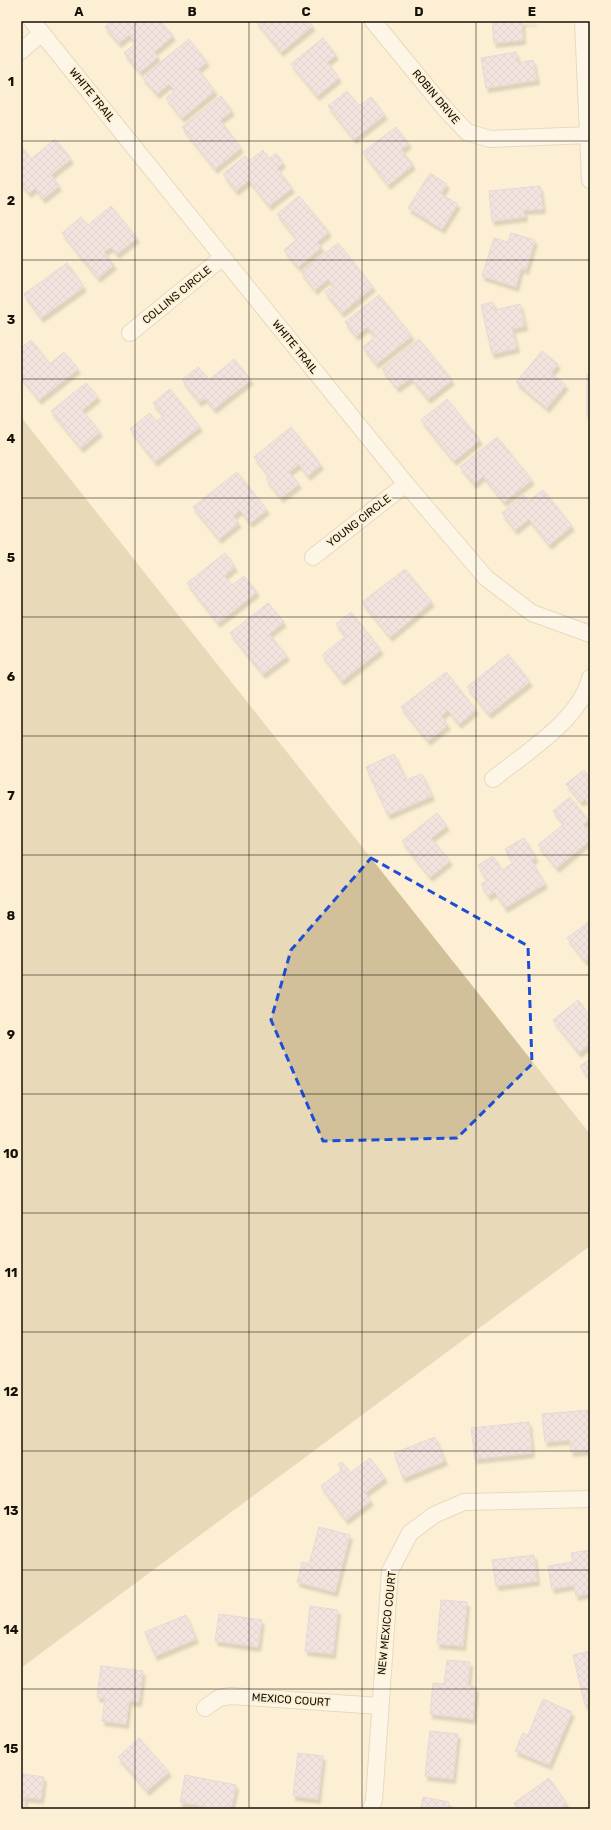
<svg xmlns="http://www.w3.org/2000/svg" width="611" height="1830" viewBox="0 0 611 1830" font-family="Rubik,sans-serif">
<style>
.green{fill:#d1c09a}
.building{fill:url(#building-cross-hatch);stroke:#d0bdd5;filter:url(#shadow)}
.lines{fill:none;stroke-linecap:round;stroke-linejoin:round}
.minor-casing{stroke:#cec1a6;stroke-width:18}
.minor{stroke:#fff;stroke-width:16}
.marked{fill:none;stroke:#1d4ed8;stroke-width:3;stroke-dasharray:8 5;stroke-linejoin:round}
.grid{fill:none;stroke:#151107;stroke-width:1;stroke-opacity:0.55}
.labels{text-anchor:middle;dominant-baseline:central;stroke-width:4;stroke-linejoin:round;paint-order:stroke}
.street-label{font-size:11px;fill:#151107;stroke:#fcefd3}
.neatline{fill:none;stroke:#151107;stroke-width:1.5}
.grid-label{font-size:13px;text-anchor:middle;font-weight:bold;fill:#151107}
</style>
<defs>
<pattern id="building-cross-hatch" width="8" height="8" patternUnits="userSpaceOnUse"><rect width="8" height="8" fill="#e8d4ed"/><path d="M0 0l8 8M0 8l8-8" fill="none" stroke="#c6b5ca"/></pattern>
<filter id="shadow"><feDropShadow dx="2.5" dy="4.5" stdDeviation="1" flood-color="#0004"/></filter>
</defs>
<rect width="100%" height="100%" fill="#fcefd3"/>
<polygon class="green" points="21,417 590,1134 590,1246 21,1668"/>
<g class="building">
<polygon points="111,21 160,21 173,36 154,52 158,57 140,72 124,53 136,43 129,35 119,43 105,27"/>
<polygon points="256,21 308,21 313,26 281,52"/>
<polygon points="492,21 534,21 522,22 523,40 494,43"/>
<polygon points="323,38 336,55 327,62 339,78 317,96 291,64"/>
<polygon points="189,39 207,62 198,69 215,91 182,118 166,98 175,91 169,84 157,94 142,77"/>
<polygon points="516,52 518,63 533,60 537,80 486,88 481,58"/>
<polygon points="347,91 359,106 371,97 385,115 354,139 328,106"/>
<polygon points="221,96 232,111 220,120 241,148 215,169 182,127"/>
<polygon points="396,127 409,144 401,149 413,165 388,185 363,152"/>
<polygon points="55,139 71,159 51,175 59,186 43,199 35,188 29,193 21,184 21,146 31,159"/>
<polygon points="263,150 269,159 276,153 283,163 277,168 292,188 269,206 249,180 236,191 223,174 245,156 249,161"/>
<polygon points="430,173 447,184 441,194 458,204 442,229 408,208"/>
<polygon points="540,186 543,209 524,210 525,217 492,221 489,191"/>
<polygon points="299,196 329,232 317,242 322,247 298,267 284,250 297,239 277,214"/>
<polygon points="111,206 137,238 117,254 111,247 104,252 114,265 98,278 62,233 81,217 88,225"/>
<polygon points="511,233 535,240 526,270 521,268 516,287 482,276 494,238 508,242"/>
<polygon points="338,243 373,287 342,313 325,292 334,286 328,279 315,290 301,272"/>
<polygon points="67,263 84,287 41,318 24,294"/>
<polygon points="379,295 412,336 376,364 363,347 375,337 367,327 356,336 345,322"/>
<polygon points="493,302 495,310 520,304 525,326 512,329 517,348 492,354 481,305"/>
<polygon points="419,339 452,380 428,399 411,378 397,388 382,369"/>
<polygon points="31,340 50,364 64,352 78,369 39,400 21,377 21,348"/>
<polygon points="542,351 558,364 551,373 566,385 547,408 516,382"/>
<polygon points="234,359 251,380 214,409 205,398 199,402 182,380 198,367 209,380"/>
<rect x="587" y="375" width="3" height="41"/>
<polygon points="86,383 98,397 82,410 100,432 81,448 51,411"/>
<polygon points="170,389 200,427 155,462 130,429 150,413 156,421 164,416 153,403"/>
<polygon points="447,399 480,440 454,461 421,420"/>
<polygon points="291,427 321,465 308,476 299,464 289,472 299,484 281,498 266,479 270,477 254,457"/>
<polygon points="497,437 532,480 504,502 483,476 474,484 460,467"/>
<polygon points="237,472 267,510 250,523 240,510 233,516 239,523 219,539 193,507"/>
<polygon points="543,490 572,526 549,545 529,519 515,530 502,513 524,495 529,501"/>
<polygon points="225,553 235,567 224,576 232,585 244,576 257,592 218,623 187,583"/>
<polygon points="405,569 432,602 390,637 362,602"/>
<polygon points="268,603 284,622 269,634 287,656 263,674 230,633"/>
<polygon points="351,612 381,650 342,681 322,655 346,636 336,624"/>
<polygon points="508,654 530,682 489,714 467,687"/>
<polygon points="446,672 476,710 459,724 448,710 441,716 448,725 428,741 401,707"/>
<polygon points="394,754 406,780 422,774 432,796 388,815 366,767"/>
<polygon points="584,770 590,778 590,805 585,799 581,802 566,784"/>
<polygon points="570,797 588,820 583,825 590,834 590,840 557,868 538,845 564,824 553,811"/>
<polygon points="437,813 447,826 431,838 450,861 430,877 402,841"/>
<polygon points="524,838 536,858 531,860 545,884 505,908 495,892 488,896 481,884 487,881 478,865 493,856 502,870 513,863 505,849"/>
<polygon points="590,921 590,957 585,961 567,938"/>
<polygon points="578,1000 590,1016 590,1044 579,1053 553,1020"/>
<polygon points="590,1059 590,1080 580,1066"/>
<polygon points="590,1410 590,1450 571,1452 570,1440 545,1442 542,1414"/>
<polygon points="529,1422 532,1453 475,1459 471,1428"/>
<polygon points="435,1437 445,1461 403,1478 394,1453"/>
<polygon points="370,1458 385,1478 365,1493 371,1501 346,1520 321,1486 342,1470 338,1464 342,1462 350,1473"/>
<polygon points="319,1527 350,1535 335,1592 297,1582 302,1562 309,1564"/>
<polygon points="590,1550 590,1593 576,1596 574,1585 552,1589 548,1566 573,1562 571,1553"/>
<polygon points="534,1555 537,1581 496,1586 492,1560"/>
<polygon points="441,1600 467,1602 463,1646 437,1644"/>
<polygon points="310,1606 338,1610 333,1654 305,1651"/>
<polygon points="219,1614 262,1620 258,1647 215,1641"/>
<polygon points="186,1615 196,1639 155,1656 145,1632"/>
<polygon points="590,1651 590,1704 585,1705 573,1655"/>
<polygon points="447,1660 470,1662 468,1686 476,1687 473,1719 430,1714 433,1683 444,1684"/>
<polygon points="101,1666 143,1671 139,1702 129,1701 126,1724 102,1721 105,1698 97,1697"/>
<polygon points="543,1699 572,1712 549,1765 515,1751 523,1733 528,1735"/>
<polygon points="430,1731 458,1734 453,1779 425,1776"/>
<polygon points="139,1738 169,1772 147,1791 118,1757"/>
<polygon points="298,1753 323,1756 318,1799 293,1796"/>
<polygon points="22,1774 44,1777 41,1799 21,1797"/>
<polygon points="185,1775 236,1785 231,1809 216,1809 180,1802"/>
<polygon points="549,1778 567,1804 560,1809 518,1809 514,1803"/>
<polygon points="423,1797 449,1802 448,1809 421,1809"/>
<polygon points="21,1798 25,1798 25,1807 27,1807 27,1809 21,1809"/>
</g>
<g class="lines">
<g class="minor-casing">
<g id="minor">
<polyline points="32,21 406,484 486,578 532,613 590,634"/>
<polyline points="373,21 446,110 467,132 490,139 590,135"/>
<polyline points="583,21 590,180"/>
<polyline points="21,51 42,33"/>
<polyline points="130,333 223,257"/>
<polyline points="313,557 406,484"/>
<path d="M493 779C524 754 581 719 590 678"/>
<polyline points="205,1708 219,1698 231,1696 380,1706"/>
<polyline points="371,1809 374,1800 390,1571 410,1533 434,1515 464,1502 590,1499"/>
</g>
</g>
<use href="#minor" class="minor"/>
</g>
<path d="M0 0H611V1830H0ZM371 858 528 946 532 1064 457 1138 323 1141 271 1020 291 950Z" fill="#fcefd3" fill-opacity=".55" fill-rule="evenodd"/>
<path class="marked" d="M371 858 528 946 532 1064 457 1138 323 1141 271 1020 291 950Z"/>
<path class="grid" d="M135 21V1809M249 21V1809M362 21V1809M476 21V1809M21 141H590M21 260H590M21 379H590M21 498H590M21 617H590M21 736H590M21 855H590M21 975H590M21 1094H590M21 1213H590M21 1332H590M21 1451H590M21 1570H590M21 1689H590"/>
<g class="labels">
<g class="street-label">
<text transform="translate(92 95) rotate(51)">WHITE TRAIL</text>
<text transform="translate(436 97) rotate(50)">ROBIN DRIVE</text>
<text transform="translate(177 295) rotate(-39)">COLLINS CIRCLE</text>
<text transform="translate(295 347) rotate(51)">WHITE TRAIL</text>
<text transform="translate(359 521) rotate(-38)">YOUNG CIRCLE</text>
<text transform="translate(387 1623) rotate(-84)">NEW MEXICO COURT</text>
<text transform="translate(291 1700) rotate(4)">MEXICO COURT</text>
</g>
</g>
<rect width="611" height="1830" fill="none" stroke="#fcefd3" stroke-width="44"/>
<rect x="22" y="22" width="567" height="1786" class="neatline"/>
<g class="grid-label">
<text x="79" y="16">A</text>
<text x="192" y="16">B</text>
<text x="306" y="16">C</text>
<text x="419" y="16">D</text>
<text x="532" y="16">E</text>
<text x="11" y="86">1</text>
<text x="11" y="205">2</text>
<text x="11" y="324">3</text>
<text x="11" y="443">4</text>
<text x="11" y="562">5</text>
<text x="11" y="681">6</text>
<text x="11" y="800">7</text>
<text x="11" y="920">8</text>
<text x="11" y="1039">9</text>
<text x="11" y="1158">10</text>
<text x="11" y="1277">11</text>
<text x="11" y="1396">12</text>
<text x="11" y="1515">13</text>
<text x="11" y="1634">14</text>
<text x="11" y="1753">15</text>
</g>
</svg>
